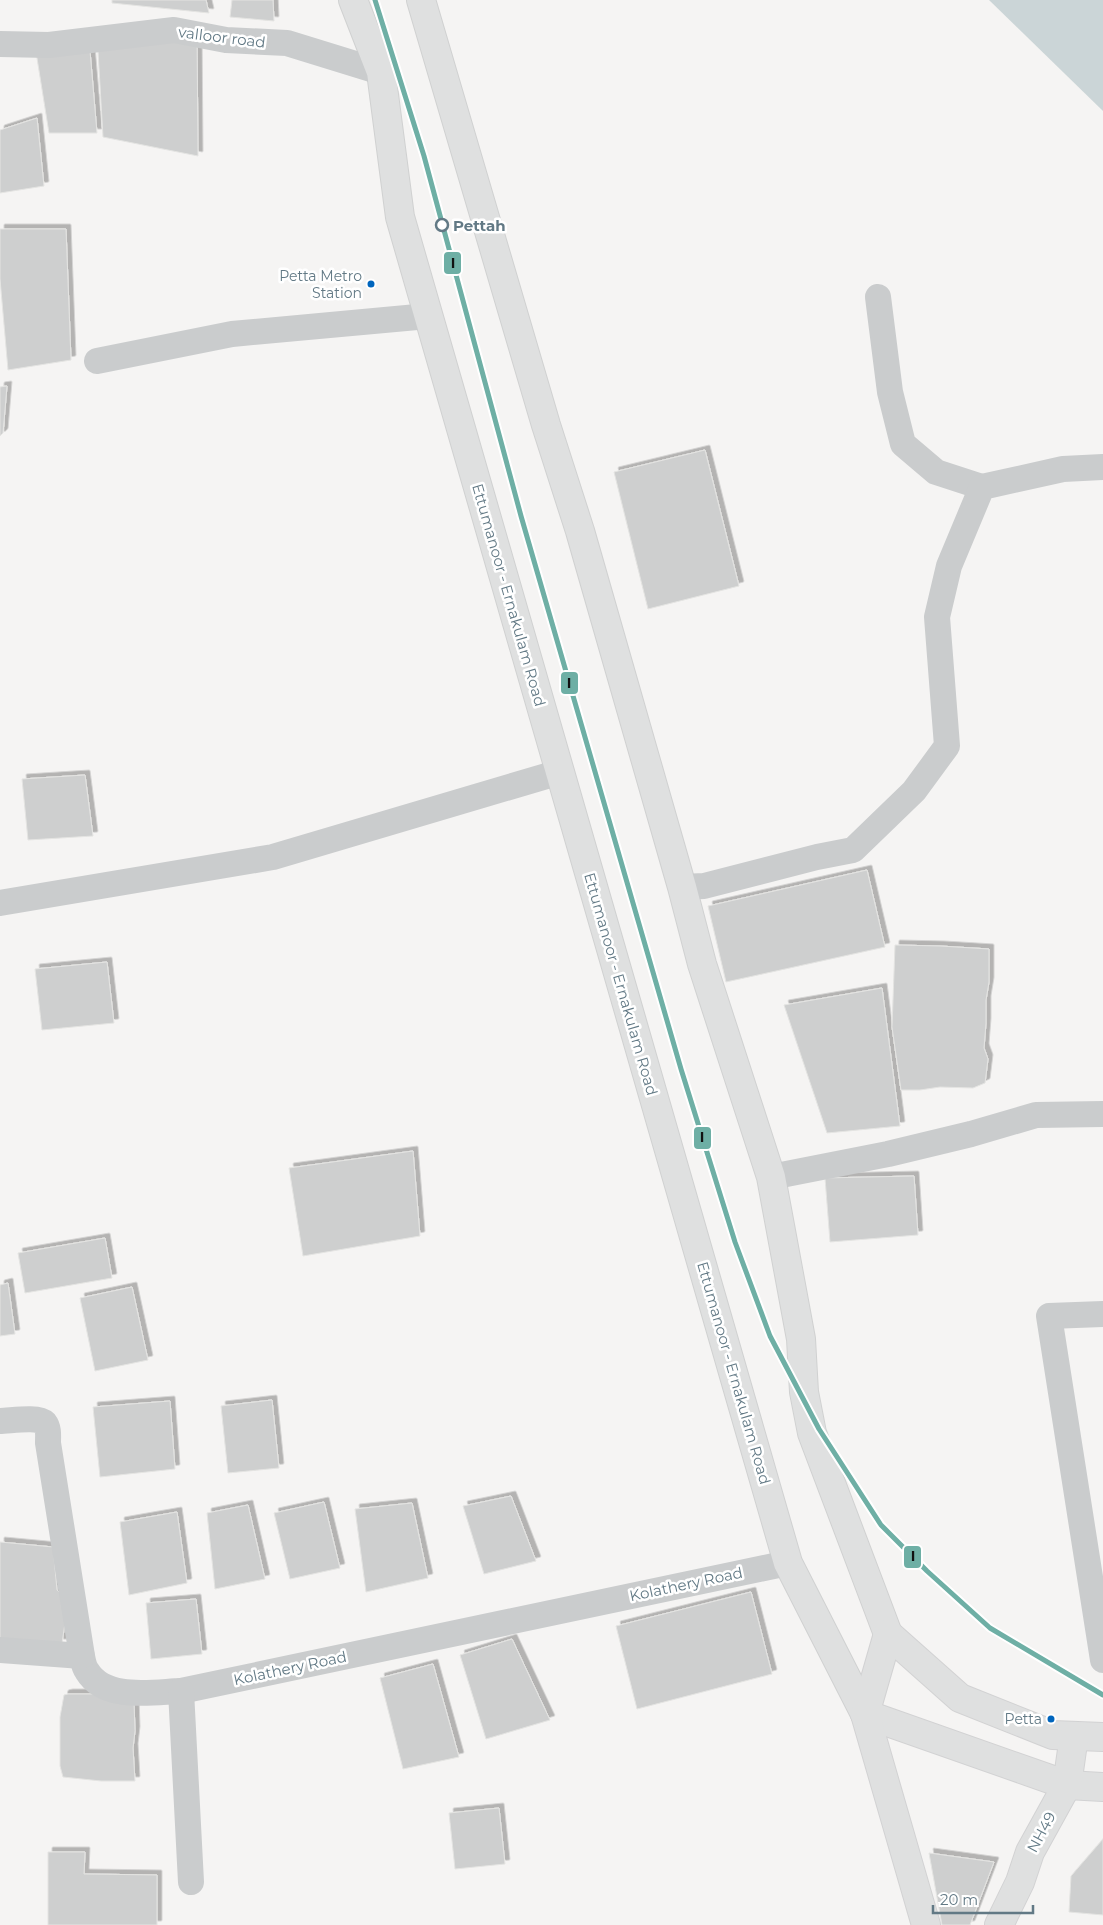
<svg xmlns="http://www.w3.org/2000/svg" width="1103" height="1925" viewBox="0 0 1103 1925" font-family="Montserrat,sans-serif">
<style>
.water{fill:#cbd5d7}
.building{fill:#cecfcf;stroke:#e4e4e2;filter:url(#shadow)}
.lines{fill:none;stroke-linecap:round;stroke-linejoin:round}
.primary-casing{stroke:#d0d1d1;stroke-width:30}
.highway-casing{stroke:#d2d2d3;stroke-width:30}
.street{stroke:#cacccd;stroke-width:26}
.primary{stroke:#dfe0e0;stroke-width:28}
.highway{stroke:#dfe0e0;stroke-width:28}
.metro-1-casing{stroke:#fff;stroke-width:9}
.metro-1{stroke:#6eafa5;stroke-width:5}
.stop-dot{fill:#fff;stroke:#627985;stroke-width:2.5}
.bus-dot{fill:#0065bd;stroke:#fff;stroke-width:2}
.labels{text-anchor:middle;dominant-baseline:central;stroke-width:5;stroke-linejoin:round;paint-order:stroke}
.bus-label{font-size:14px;fill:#627985;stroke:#fff;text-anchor:end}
.street-label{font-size:15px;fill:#627985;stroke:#fff}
.stop-label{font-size:15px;font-weight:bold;fill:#627985;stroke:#fff;text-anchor:start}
.line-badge{stroke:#fff;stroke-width:2}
.pale-badge-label{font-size:14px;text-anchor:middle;font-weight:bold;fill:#111}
</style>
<defs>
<filter id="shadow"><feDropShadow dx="4.5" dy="-4.5" stdDeviation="0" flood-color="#0004"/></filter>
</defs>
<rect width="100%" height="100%" fill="#f5f4f3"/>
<polygon class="water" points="989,0 1103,0 1103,111"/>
<g class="building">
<polygon points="112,0 206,0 209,13 112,3"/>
<polygon points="232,0 273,0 274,21 230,17"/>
<polygon points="197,35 198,156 103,137 98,51"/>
<polygon points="90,51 97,133 49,133 36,52"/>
<polygon points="37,118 44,186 0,193 0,130"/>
<polygon points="0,229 66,229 71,360 8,370 0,279"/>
<polygon points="7,386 3,433 0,436 0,387"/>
<polygon points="705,450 739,586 648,609 614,472"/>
<polygon points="85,775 93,836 28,840 22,779"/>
<polygon points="867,870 885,947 726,982 708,906"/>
<polygon points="895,945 940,946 989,949 989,982 986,1000 986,1023 984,1048 988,1059 985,1083 973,1088 940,1087 920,1090 901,1090 892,1027"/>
<polygon points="107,962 114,1023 42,1030 35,969"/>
<polygon points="882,988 900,1126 827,1133 784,1005"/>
<polygon points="413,1151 420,1236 303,1256 289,1168"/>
<polygon points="914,1176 918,1235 830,1242 825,1178"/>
<polygon points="105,1238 112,1278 25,1293 18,1253"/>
<polygon points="8,1283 15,1334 0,1336 0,1285"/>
<polygon points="132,1287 148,1360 95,1371 80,1298"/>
<polygon points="272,1400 279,1468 228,1473 221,1406"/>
<polygon points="170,1401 175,1469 100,1477 93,1407"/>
<polygon points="511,1496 536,1561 484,1574 463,1506"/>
<polygon points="324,1502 340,1568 290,1579 274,1513"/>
<polygon points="412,1503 428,1578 366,1592 355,1509"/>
<polygon points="248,1505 265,1579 215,1589 207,1513"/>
<polygon points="177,1512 187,1583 129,1595 120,1522"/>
<polygon points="0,1542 53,1547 57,1590 62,1595 65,1623 62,1643 0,1644"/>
<polygon points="751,1592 772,1674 637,1709 616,1626"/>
<polygon points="196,1599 202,1654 151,1659 146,1603"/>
<polygon points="512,1639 550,1720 486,1739 460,1655"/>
<polygon points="433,1664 459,1757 403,1769 380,1678"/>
<polygon points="68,1694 93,1694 134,1703 135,1731 133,1748 135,1781 101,1781 63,1777 60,1766 60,1717 64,1695"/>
<polygon points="499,1808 505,1864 455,1869 449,1813"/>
<polygon points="1103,1839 1103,1915 1069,1912 1071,1876"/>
<polygon points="48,1852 85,1852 84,1874 157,1875 157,1925 48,1925"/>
<polygon points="929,1853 994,1862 970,1925 942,1925"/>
</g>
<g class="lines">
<g class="primary-casing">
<g id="primary">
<polyline points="353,0 381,72 400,217 788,1563 865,1714"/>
<polyline points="421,0 546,425 580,531 682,887 702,964 771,1177 801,1339 804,1392 812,1433 888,1634"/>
</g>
</g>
<g class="highway-casing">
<g id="highway">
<polyline points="865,1714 1067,1785 1103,1787"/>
<polyline points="926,1925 865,1714 888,1634 960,1698 1053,1735 1103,1737"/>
<polyline points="999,1925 1020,1882 1030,1852 1067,1785 1074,1736"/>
</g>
</g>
<g class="street">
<polyline points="0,44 49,45 174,30 226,40 287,43 381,72"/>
<polyline points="878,297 890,392 903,444 936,472 982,487"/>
<polyline points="97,361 232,334 428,316"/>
<polyline points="682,887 704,886 817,857 853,850 914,791 947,746 937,617 949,566 982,487 1063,469 1103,467"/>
<polyline points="0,903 273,857 560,772"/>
<polyline points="771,1177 888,1154 971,1134 1036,1115 1103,1114"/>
<polyline points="1103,1314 1049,1316 1103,1660"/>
<path d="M0 1421C10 1421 38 1416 45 1423 49 1428 48 1437 48 1443L82 1656C83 1661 84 1667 87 1671 105 1701 152 1692 181 1691L788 1563"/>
<polyline points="0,1650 82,1656"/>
<polyline points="181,1691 191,1882"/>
</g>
<use href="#primary" class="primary"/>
<use href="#highway" class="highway"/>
<g class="metro-1-casing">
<polyline id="metro-1" points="375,0 424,156 521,516 681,1069 735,1242 770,1336 819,1429 881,1525 927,1571 990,1628 1103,1695"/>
</g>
<use href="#metro-1" class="metro-1"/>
</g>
<circle class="stop-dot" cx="442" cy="225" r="6"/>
<g class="bus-dot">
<circle cx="371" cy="284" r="4.5"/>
<circle cx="1051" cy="1719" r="4.5"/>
</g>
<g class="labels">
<g class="bus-label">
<text x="362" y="276">Petta Metro<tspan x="362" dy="17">Station</tspan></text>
<text x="1042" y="1719">Petta</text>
</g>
<g class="street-label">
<text transform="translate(222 37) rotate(7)">valloor road</text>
<text transform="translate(509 595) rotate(74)">Ettumanoor - Ernakulam Road</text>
<text transform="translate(621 984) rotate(74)">Ettumanoor - Ernakulam Road</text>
<text transform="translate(734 1373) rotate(74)">Ettumanoor - Ernakulam Road</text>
<text transform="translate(686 1584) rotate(-12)">Kolathery Road</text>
<text transform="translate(290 1668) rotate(-12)">Kolathery Road</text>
<text transform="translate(1041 1832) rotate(-62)">NH49</text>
</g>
<g class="stop-label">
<text x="453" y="225">Pettah</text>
</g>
</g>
<g class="line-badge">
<rect x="443" y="251" width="19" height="24" rx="5" fill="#6eafa5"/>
<rect x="560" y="671" width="19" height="24" rx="5" fill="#6eafa5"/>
<rect x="693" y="1126" width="19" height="24" rx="5" fill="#6eafa5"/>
<rect x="903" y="1545" width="19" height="24" rx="5" fill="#6eafa5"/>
</g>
<g class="pale-badge-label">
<text x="453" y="268">I</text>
<text x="569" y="688">I</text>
<text x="702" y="1142">I</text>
<text x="913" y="1561">I</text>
</g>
<path d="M933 1905v8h100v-8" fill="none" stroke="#627985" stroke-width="2.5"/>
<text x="940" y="1905" font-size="15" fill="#627985" stroke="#ffffff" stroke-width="4" paint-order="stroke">20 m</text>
</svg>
